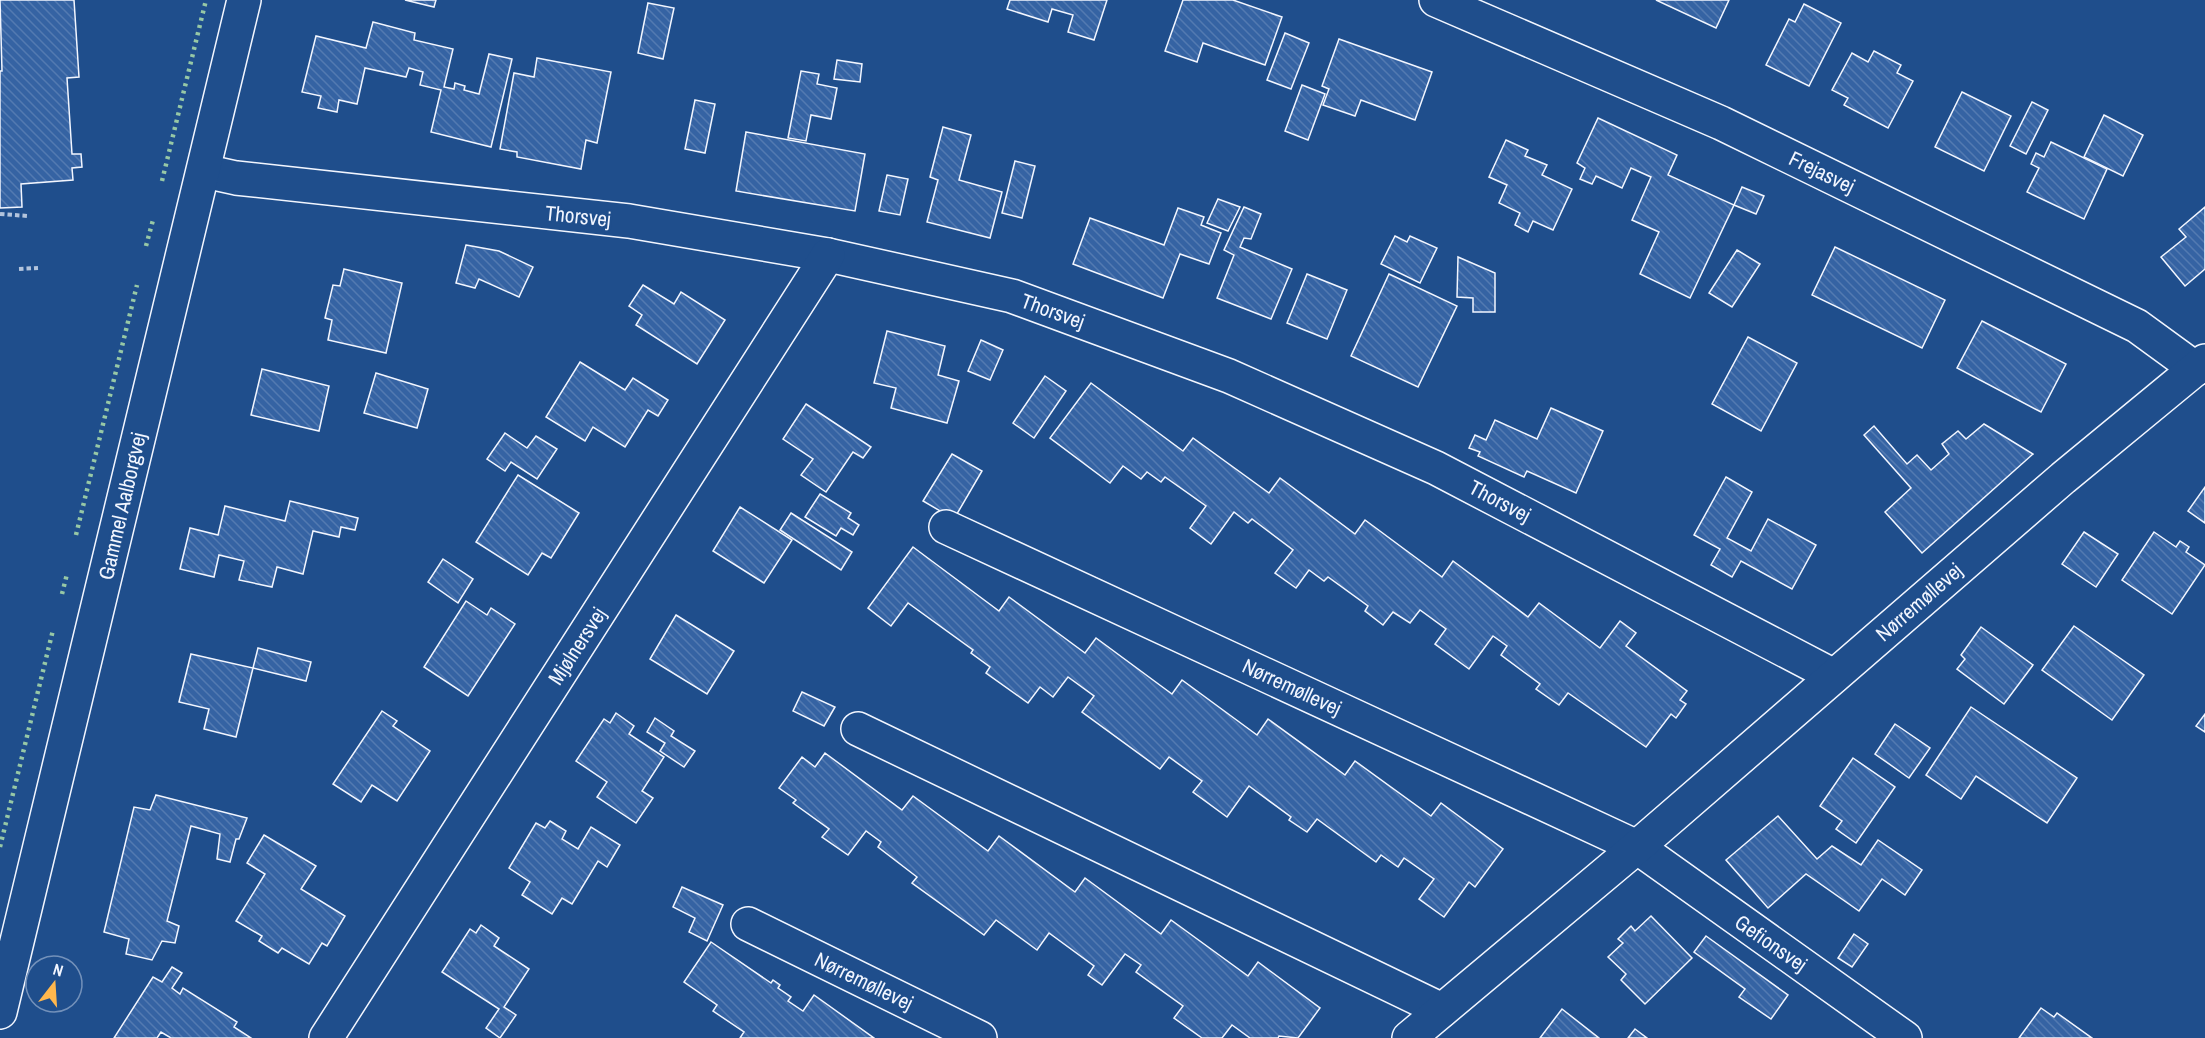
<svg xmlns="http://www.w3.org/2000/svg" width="2205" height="1038" viewBox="0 0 2205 1038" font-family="'Archivo Narrow',sans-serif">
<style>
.building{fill:url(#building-back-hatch);stroke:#f2f6ff;stroke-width:1.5}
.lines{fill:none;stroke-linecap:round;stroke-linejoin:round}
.street-casing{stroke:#f2f6ff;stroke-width:36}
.secondary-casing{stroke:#f2f6ff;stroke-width:36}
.path{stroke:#b3c4dc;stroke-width:4;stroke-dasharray:4.5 3;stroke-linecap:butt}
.street{stroke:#1f4e8c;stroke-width:33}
.secondary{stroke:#1f4e8c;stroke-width:33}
.hedge{stroke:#97c8a6;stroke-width:4.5;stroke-dasharray:3 4.5;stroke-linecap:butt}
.labels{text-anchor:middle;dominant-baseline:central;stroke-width:4.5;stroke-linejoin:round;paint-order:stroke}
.street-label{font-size:21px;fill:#f2f6ff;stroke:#1f4e8c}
</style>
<defs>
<pattern id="building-back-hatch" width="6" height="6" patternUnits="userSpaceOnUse" patternTransform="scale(1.5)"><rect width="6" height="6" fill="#3563a3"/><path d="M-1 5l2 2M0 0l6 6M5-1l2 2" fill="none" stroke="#537ab1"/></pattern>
</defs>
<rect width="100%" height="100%" fill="#1f4e8c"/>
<g class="building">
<polygon points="0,0 74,0 79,77 67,78 72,154 81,154 82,167 72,168 73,180 21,184 22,207 0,208 0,71 2,71"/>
<polygon points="405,0 436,0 434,7"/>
<polygon points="1010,0 1107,0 1094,40 1068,32 1073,15 1052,9 1048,22 1007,9"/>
<polygon points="1183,0 1233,0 1282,17 1265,65 1203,43 1197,62 1165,51"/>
<polygon points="1656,0 1729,0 1716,28"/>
<polygon points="648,3 674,8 663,59 638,53"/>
<polygon points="1804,4 1841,23 1809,86 1766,65 1789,19 1795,22"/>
<polygon points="373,22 415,33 414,40 453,49 444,87 454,89 455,83 465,86 464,90 479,94 489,54 512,59 491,147 431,132 441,90 420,85 423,72 409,68 406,77 365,68 357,104 339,100 337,112 318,108 321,96 302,92 316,36 366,48"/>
<polygon points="1285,33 1309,43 1291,89 1267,80"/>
<polygon points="1339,39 1432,72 1415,120 1361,100 1355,116 1323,105 1329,89 1322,86"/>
<polygon points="1874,51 1901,65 1897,73 1913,81 1888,128 1844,105 1848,98 1832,90 1852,53 1868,62"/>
<polygon points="537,58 611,72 597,143 586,140 581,169 517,157 517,152 500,149 514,73 534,77"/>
<polygon points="837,60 862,64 860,82 834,79"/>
<polygon points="801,71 819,74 817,84 837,88 831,119 811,115 806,141 788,138"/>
<polygon points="1302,85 1325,94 1308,140 1285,131"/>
<polygon points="1962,92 2011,116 1984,171 1935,147"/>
<polygon points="695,100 715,104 705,153 685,149"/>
<polygon points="2032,102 2048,110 2026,154 2010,146"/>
<polygon points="2104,115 2143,135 2123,176 2084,157"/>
<polygon points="1598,118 1677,155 1668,175 1734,205 1690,298 1640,274 1659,232 1632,220 1651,177 1631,168 1622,188 1596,176 1592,184 1580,179 1585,168 1577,163"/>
<polygon points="943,127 971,135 959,180 1002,192 990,238 927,222 938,180 930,177"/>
<polygon points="746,132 865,154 855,211 736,191"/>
<polygon points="1506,140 1528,150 1525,156 1547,165 1542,175 1572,189 1553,230 1533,221 1528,232 1515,225 1520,213 1499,203 1507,185 1489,177"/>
<polygon points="2051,142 2107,169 2084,219 2027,192 2039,168 2031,164 2036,153 2044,157"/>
<polygon points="1015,161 1035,166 1022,218 1002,213"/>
<polygon points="887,175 908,179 900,215 879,211"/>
<polygon points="1742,187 1764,196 1756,214 1734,205"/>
<polygon points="1218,199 1240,207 1228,231 1207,223"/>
<polygon points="1244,207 1261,214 1251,239 1244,238 1240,247 1292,269 1271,319 1217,298 1234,255 1224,250"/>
<polygon points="2205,207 2205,269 2185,286 2161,257 2186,237 2179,229"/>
<polygon points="1178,208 1204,217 1201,225 1221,233 1209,264 1180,254 1163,298 1073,264 1090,218 1164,245"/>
<polygon points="1395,236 1407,242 1410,236 1437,248 1420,283 1381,264"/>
<polygon points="466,245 499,251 533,267 519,297 479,279 475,288 456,283"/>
<polygon points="1835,247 1945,300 1922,348 1812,295"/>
<polygon points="1737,250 1760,264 1732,307 1709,293"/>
<polygon points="1458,257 1495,273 1495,312 1473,312 1473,298 1457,297"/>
<polygon points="344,269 402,283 386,353 328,340 332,320 325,318 333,285 340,286"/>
<polygon points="1307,274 1347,290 1327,339 1287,323"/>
<polygon points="1389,274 1457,306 1418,387 1351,356"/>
<polygon points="643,285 674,304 681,292 725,320 697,364 636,325 642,315 629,306"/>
<polygon points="1982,321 2066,364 2041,412 1957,368"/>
<polygon points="887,331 945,346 938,375 959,381 947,423 891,408 896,388 874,383"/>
<polygon points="1748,337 1797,363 1761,431 1712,404"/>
<polygon points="981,340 1003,350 990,380 968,371"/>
<polygon points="580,362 625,390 633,378 668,400 658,416 648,410 625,447 593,427 585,441 546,417"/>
<polygon points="262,369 329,386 319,431 251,415"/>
<polygon points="376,373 428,389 417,428 364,413"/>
<polygon points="1045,376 1066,391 1034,438 1013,423"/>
<polygon points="1091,383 1183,451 1193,438 1269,493 1280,478 1355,534 1365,520 1442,577 1453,561 1528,617 1539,603 1600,648 1620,621 1636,633 1626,646 1687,691 1680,700 1686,704 1676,718 1671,714 1646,747 1568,693 1559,705 1536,689 1540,684 1501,655 1507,646 1493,636 1469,669 1435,644 1446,629 1420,610 1410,623 1393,612 1383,625 1365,611 1368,606 1328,577 1324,581 1309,570 1296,588 1275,573 1293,550 1252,519 1248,523 1234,512 1211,544 1190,528 1206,506 1165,477 1161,482 1147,472 1141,479 1123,466 1110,483 1050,438"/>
<polygon points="806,404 871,447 863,458 853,452 826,492 801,475 813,459 783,439"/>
<polygon points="1551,408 1603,431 1576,493 1527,471 1524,477 1478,456 1480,452 1469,448 1475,435 1486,440 1495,420 1537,439"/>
<polygon points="1984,424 2033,454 1922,553 1885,512 1911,488 1864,435 1874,426 1907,464 1917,455 1931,470 1949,454 1942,444 1958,431 1966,439"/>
<polygon points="505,433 527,448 536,436 557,449 537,479 511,462 505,471 487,459"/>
<polygon points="952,454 982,471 954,519 923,501"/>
<polygon points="518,475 579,513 551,558 542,553 528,575 476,542"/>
<polygon points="1726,477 1752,492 1727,538 1751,551 1768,519 1816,545 1792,589 1741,561 1732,577 1711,565 1720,549 1694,535"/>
<polygon points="2205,487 2205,523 2188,511"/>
<polygon points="820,494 851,513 848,518 859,525 853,535 841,528 836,536 805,517"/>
<polygon points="290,501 358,518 355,530 341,527 339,537 313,531 303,574 277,567 272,587 239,580 244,561 219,555 214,577 180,569 190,528 218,535 225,506 285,521"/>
<polygon points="740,507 792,540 764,583 713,551"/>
<polygon points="791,513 852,552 841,570 780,530"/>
<polygon points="2084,532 2118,554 2096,587 2062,564"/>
<polygon points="2154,532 2176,547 2180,541 2189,547 2186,552 2205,565 2172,614 2122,580"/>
<polygon points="913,547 999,611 1009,597 1085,653 1096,638 1172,694 1182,680 1257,735 1268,719 1345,775 1355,761 1431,816 1441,803 1503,849 1475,887 1469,882 1444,917 1419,899 1434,879 1404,858 1398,867 1381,855 1376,862 1317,819 1307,832 1289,820 1291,817 1249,786 1227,817 1193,792 1202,781 1169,757 1160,769 1082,712 1094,696 1068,677 1053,697 1040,687 1028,703 986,673 990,667 971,653 973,650 908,603 891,626 868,608"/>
<polygon points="443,559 473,579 458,603 428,582"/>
<polygon points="466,601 487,615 491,608 515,624 468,696 424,667"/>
<polygon points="676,615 734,651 707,694 650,659"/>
<polygon points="2074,626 2144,675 2112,720 2042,670"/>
<polygon points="1981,627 2033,665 2004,704 1957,669 1965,659 1961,655"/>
<polygon points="258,648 311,662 306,681 253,668"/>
<polygon points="191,654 253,668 236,737 204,729 209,709 179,702"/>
<polygon points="802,692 835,707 824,726 793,711"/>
<polygon points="1971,707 2077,778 2047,823 1976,776 1961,799 1926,775"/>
<polygon points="382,711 397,721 393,726 430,751 397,801 372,785 361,802 333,784"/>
<polygon points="616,713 634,726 629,734 664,757 642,791 653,798 636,823 597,797 607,782 576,761 604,719 610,723"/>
<polygon points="2205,714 2205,732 2196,726"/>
<polygon points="655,718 674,731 671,736 695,751 684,767 660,751 665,743 647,732"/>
<polygon points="1895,724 1930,748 1909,778 1875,754"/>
<polygon points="825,753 902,810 913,796 988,851 999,836 1075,892 1085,878 1161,934 1171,920 1248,976 1258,962 1320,1008 1298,1038 1279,1036 1278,1038 1250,1038 1232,1025 1222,1038 1202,1038 1174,1018 1183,1006 1136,972 1141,965 1125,954 1102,985 1088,975 1094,966 1049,933 1037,950 996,920 984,935 912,883 917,877 878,847 881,842 866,831 848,855 822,837 829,829 793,803 796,800 779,788 802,757 815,767"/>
<polygon points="1853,758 1895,787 1856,843 1836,829 1842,821 1820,806"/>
<polygon points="156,795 247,818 239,839 236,839 230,862 217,859 220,834 191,826 167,921 179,926 175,943 162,941 152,960 126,954 129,939 104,932 134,807 150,810"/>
<polygon points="1778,816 1817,859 1832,846 1861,865 1878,840 1922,870 1905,895 1882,879 1859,911 1806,874 1768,908 1726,860"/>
<polygon points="550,821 566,831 562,839 578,849 591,827 620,845 607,867 598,861 572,904 562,898 552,914 522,895 530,882 509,868 536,823 545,828"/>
<polygon points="264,835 316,866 301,889 345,916 327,946 322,943 309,964 282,948 278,953 259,941 262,936 236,921 265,874 247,863"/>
<polygon points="682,887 723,905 707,941 689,932 695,918 673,907"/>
<polygon points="1651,916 1692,958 1645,1004 1621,980 1626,974 1608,957 1623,943 1618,939 1631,926 1635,931"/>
<polygon points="481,925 499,938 494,946 529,969 504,1007 516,1015 500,1038 486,1028 499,1009 442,972 470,929 476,933"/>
<polygon points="1854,934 1868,944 1852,967 1838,958"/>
<polygon points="1706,936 1788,995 1771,1019 1739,997 1745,989 1694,952"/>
<polygon points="711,942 771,983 773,980 780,985 778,988 791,997 788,1001 803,1011 814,995 874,1038 740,1038 744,1032 713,1011 717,1005 684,982"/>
<polygon points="172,967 182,973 172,988 180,994 183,988 237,1022 234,1027 251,1038 171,1038 161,1032 157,1038 114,1038 153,977 162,982"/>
<polygon points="2041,1008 2054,1017 2057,1013 2092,1038 2019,1038"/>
<polygon points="1562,1009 1599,1038 1540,1038"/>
<polygon points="1635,1029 1647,1038 1628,1038"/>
</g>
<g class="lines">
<g class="street-casing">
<g id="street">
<polyline points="1436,0 1721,123 2137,326 2196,369"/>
<polyline points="204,171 236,178 629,221 828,255 1012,296 1229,376 1436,468 1834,676"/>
<polyline points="946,527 1637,847 1905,1038"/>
<polyline points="858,729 1442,1010"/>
<polyline points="748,924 980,1038"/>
<polyline points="326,1038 828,255"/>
</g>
</g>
<g class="secondary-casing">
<g id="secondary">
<polyline points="0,1012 244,0"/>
<polyline points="1409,1038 1637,847 2063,478 2205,361"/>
</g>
</g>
<g class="path">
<polyline points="0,214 28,216"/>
<polyline points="19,269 38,268"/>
</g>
<use href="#street" class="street"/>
<use href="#secondary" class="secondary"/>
<g class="hedge">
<polyline points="162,181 206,0"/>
<polyline points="146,246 153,220"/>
<polyline points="76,535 137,285"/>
<polyline points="62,594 67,574"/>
<polyline points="0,847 53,630"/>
</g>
</g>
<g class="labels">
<g class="street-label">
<text transform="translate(1822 172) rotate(26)">Frejasvej</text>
<text transform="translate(578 216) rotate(6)">Thorsvej</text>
<text transform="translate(1053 311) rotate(20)">Thorsvej</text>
<text transform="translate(1500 501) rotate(28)">Thorsvej</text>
<text transform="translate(122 506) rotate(-77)">Gammel Aalborgvej</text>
<text transform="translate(1919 602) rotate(-41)">Nørremøllevej</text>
<text transform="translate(577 646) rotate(-57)">Mjølnersvej</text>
<text transform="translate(1292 687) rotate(25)">Nørremøllevej</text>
<text transform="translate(1771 943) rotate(35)">Gefionsvej</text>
<text transform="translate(864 981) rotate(26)">Nørremøllevej</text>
</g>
</g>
<g transform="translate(54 984) rotate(17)"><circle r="28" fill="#1f4e8c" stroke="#7391ba" stroke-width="1.5"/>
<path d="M0-4.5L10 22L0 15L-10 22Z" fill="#ffb74d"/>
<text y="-9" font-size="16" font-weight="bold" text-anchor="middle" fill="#f2f6ff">N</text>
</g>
</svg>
